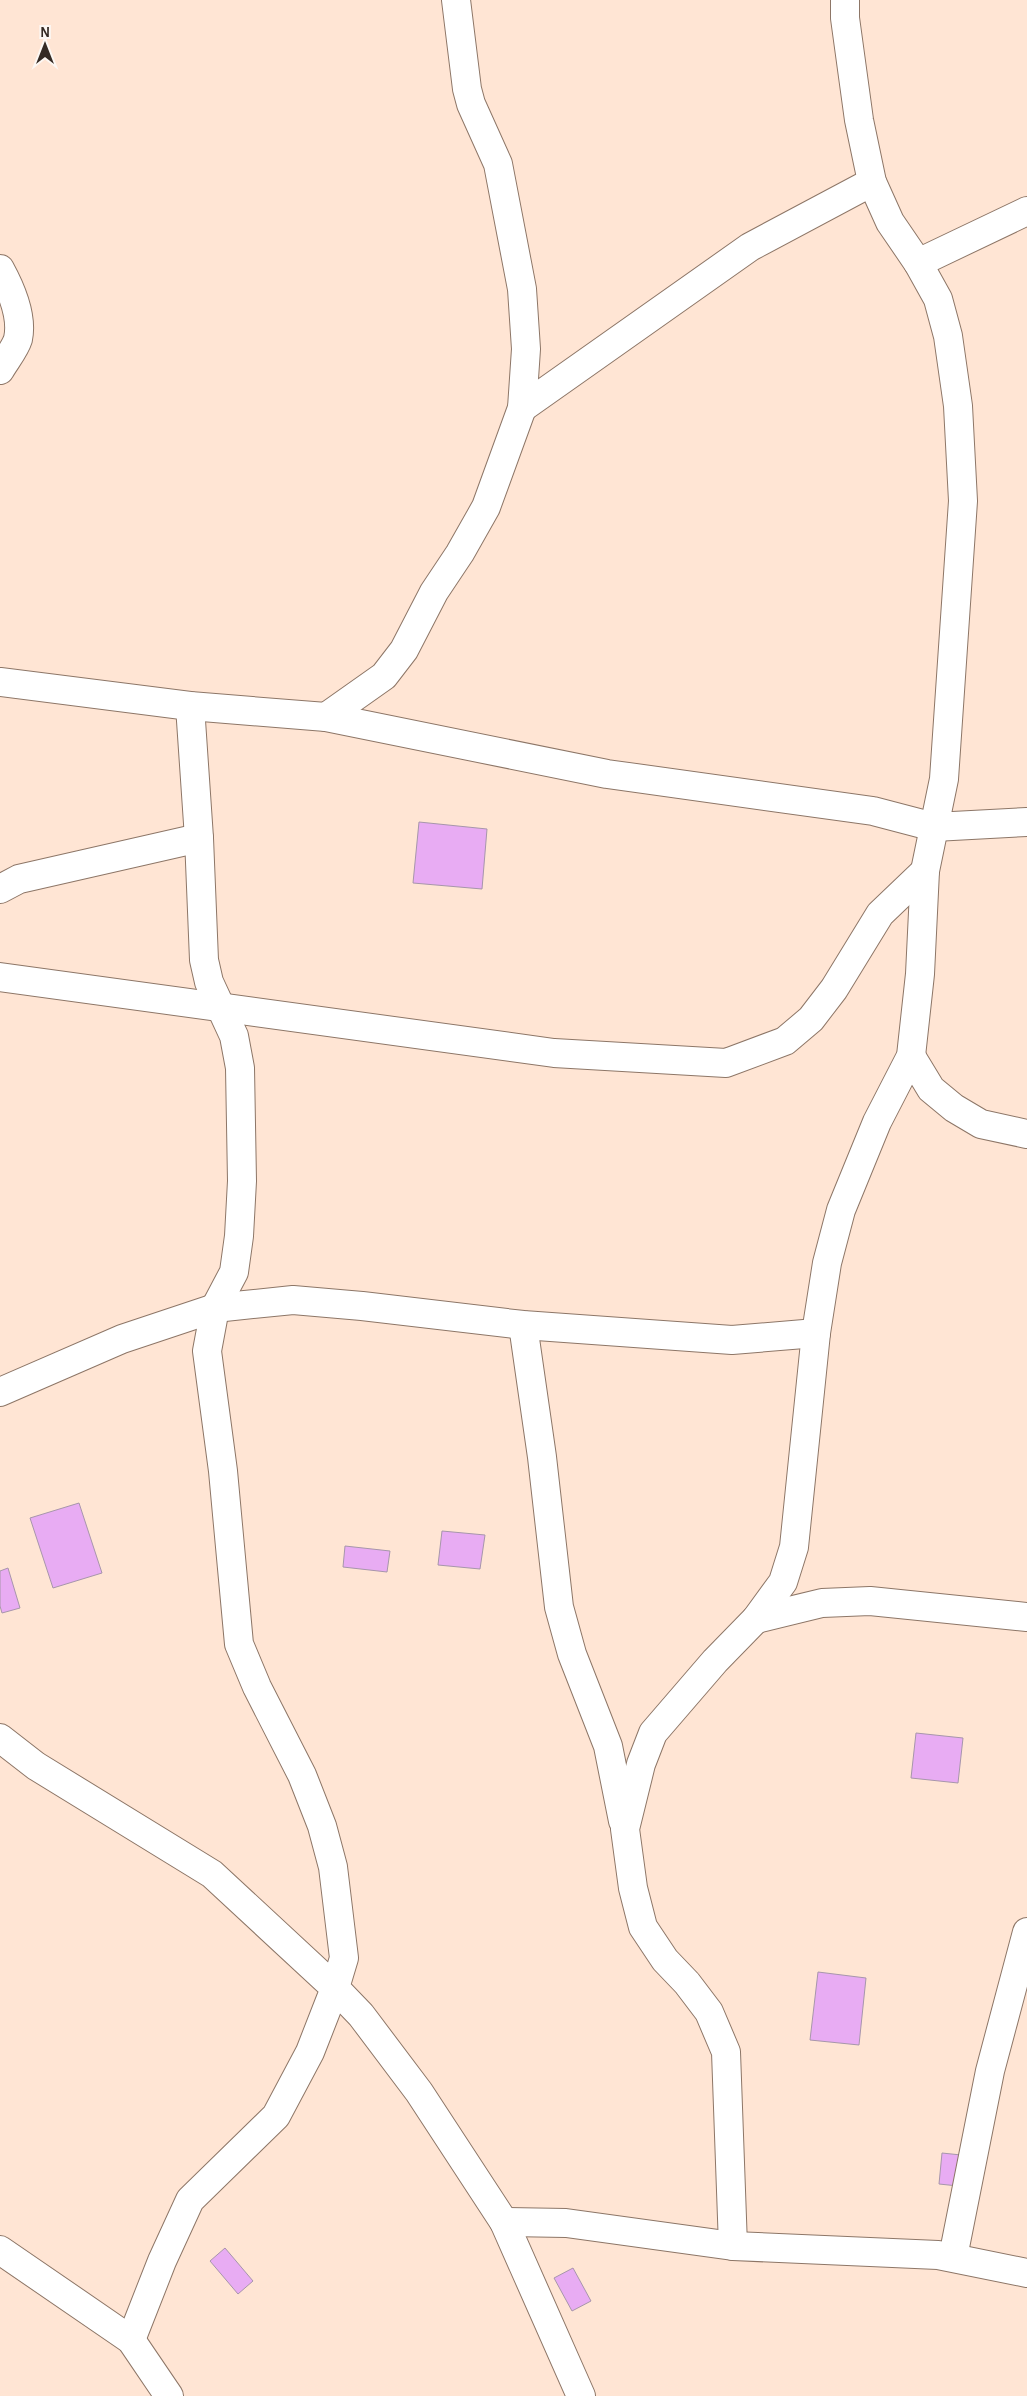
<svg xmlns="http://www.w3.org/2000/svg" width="1027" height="2396" viewBox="0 0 1027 2396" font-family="'Alegreya Sans',sans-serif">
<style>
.building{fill:#e8acf3;stroke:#a796ab}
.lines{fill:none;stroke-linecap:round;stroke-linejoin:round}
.minor-casing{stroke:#8d7667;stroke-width:30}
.minor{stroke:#fff;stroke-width:28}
</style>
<rect width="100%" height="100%" fill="#ffe5d4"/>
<g class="building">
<polygon points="419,822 487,829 482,889 413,883"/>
<polygon points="79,1503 102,1573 53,1588 30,1518"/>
<polygon points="442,1531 485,1535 480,1569 438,1565"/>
<polygon points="345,1546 390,1551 387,1572 343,1567"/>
<polygon points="8,1568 20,1608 2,1613 0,1606 0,1571"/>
<polygon points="916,1733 963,1738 958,1783 911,1778"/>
<polygon points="818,1972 866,1978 859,2045 810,2040"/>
<polygon points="942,2153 961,2155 958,2186 939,2184"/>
<polygon points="225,2248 253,2281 238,2294 210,2261"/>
<polygon points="573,2268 591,2301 572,2311 554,2278"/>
</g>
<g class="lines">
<g class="minor-casing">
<g id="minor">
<polyline points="918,263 1027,211"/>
<path d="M0 269C11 289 23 316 18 339 15 349 5 361 0 370"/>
<polyline points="522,408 750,247 872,182"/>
<polyline points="0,682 190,706 326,717 607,774 873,811 934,827 1027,822"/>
<polyline points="190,706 199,838 204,960 209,982 234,1036 240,1068 242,1181 239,1236 234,1272 215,1308 207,1351 223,1471 239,1644 257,1687 302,1775 322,1826 333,1867 344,1958 335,1988 361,2015 419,2092 504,2222 581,2396"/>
<polyline points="326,717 384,676 404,650 434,592 460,553 486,507 522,408 526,349 522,289 498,164 471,104 467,89 456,0"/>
<polyline points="0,889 19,879 199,838"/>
<polyline points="0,977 554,1053 726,1063 785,1041 811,1019 834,989 880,914 925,871"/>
<polyline points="911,1056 931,1089 954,1108 981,1124 1027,1134"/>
<polyline points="523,1325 542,1457 559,1607 572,1654 608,1746 623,1821"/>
<polyline points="0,1392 122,1339 215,1308 293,1300 362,1306 523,1325 732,1340 816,1333"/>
<polyline points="756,1619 822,1603 870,1601 1027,1617"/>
<polyline points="0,1738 36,1766 212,1874 335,1988 310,2052 276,2116 190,2200 162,2261 131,2340"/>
<polyline points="504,2222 566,2223 733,2246 938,2255 1027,2273"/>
<polyline points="733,2246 726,2052 709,2012 687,1983 665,1960 643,1927 633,1888 625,1829 641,1764 653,1733 715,1661 756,1619 783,1582 794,1547 816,1333 827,1263 841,1210 877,1122 911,1056 920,974 925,871 944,779 963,501 958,406 948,336 938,299 918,263 890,222 872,182 859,120 845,18 845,0"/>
<polyline points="0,2250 131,2340 169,2396"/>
<polyline points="953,2257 990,2071 1027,1932"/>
</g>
</g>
<use href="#minor" class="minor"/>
</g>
<g transform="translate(45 45)" stroke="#fcf7f3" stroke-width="4" paint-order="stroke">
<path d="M0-4L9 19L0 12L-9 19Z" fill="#342a24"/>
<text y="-8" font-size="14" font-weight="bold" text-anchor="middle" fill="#342a24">N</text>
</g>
</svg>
